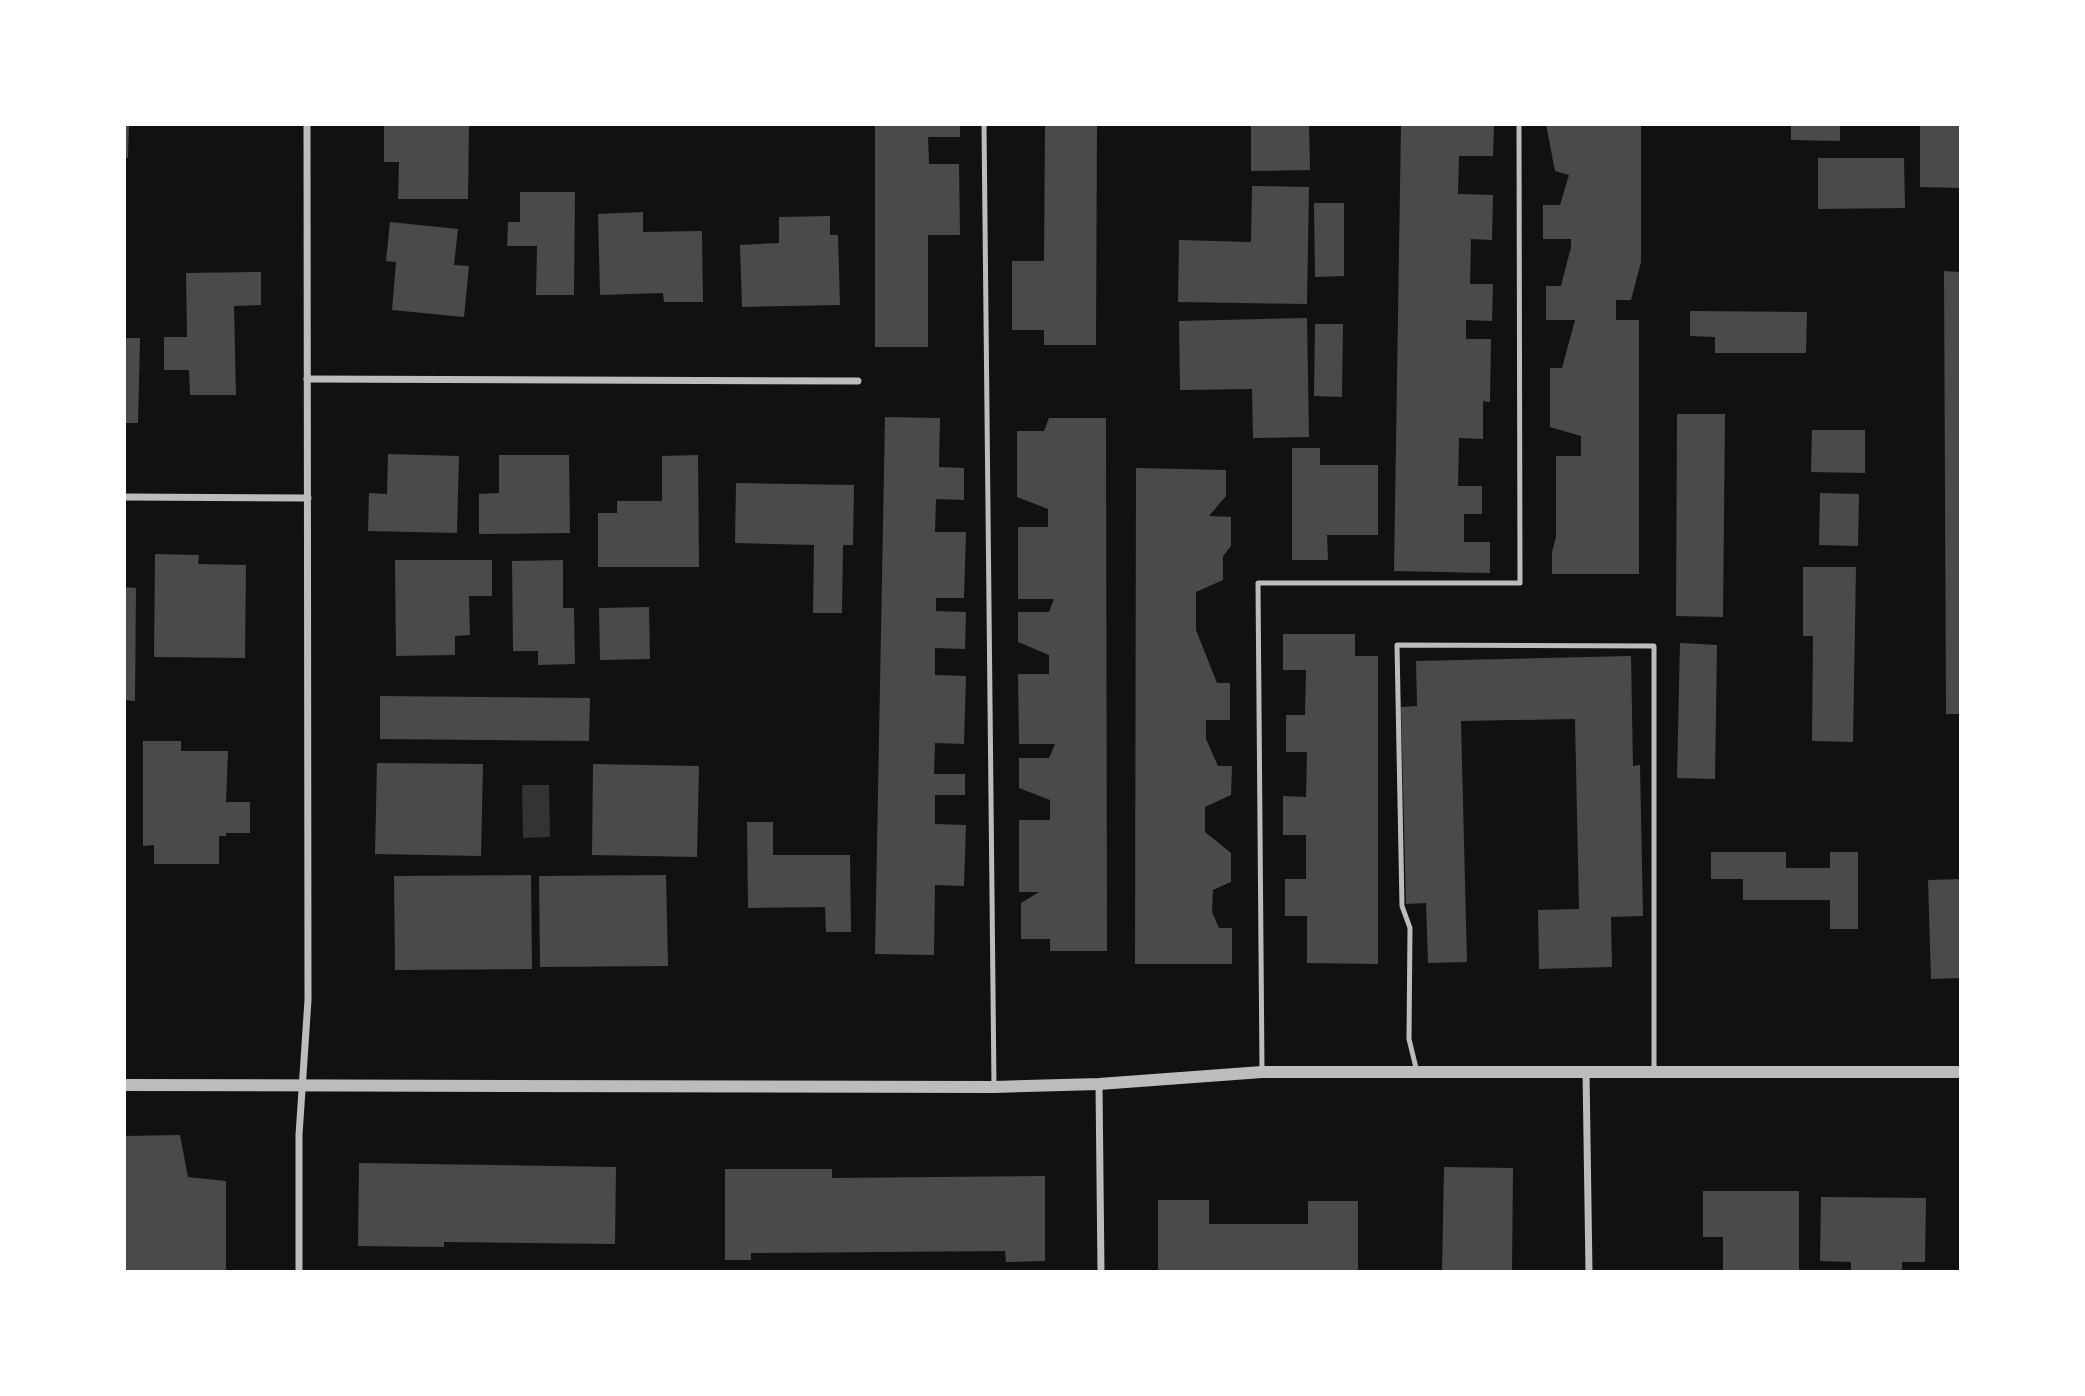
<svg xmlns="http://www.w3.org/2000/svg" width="2085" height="1396" viewBox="0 0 2085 1396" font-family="'Alegreya Sans',sans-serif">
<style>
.water{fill:#333}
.building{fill:#4a4a4a}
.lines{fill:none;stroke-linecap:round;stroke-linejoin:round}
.service{stroke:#bcbcbc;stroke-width:5}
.minor{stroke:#bcbcbc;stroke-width:7}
.tertiary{stroke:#bcbcbc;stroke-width:12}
</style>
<rect width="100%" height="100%" fill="#111"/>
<polygon class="water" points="522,785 549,785 550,837 523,838"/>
<g class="building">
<polygon points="124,124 129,124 128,158 124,158"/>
<polygon points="384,124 469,124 468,199 398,199 399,162 384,162"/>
<polygon points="875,124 960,124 960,137 928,137 929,164 959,164 960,235 928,235 928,347 875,347"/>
<polygon points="1045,124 1097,124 1096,345 1044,345 1044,330 1012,330 1012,261 1044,261"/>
<polygon points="1251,124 1309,124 1310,170 1251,171"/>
<polygon points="1401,124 1494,124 1493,156 1459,156 1458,194 1493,195 1492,240 1471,239 1470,284 1493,284 1492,321 1466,320 1466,339 1491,339 1490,402 1483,401 1483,439 1459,438 1458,486 1482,486 1482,514 1464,514 1464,542 1490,542 1490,573 1394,571"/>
<polygon points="1546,124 1641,124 1641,262 1631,300 1616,300 1616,320 1639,320 1639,574 1552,574 1552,552 1556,537 1556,456 1581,456 1581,436 1550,427 1550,368 1562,368 1575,320 1546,320 1546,286 1561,286 1571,247 1571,239 1543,239 1543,205 1560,205 1569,175 1555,171"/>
<polygon points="1791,124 1840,124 1840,141 1791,140"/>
<polygon points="1920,124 1961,124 1961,188 1920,187"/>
<polygon points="1818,158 1904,158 1905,208 1818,209"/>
<polygon points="1252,186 1309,187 1307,304 1178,302 1179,240 1251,242"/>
<polygon points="520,192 575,192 574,295 536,295 537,246 507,246 508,222 520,222"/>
<polygon points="1314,203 1344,203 1344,276 1315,277"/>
<polygon points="643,212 643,232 702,231 703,302 664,302 663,293 600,295 598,214"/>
<polygon points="830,216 830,235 838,235 840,305 742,307 740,245 779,243 779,217"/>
<polygon points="390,222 458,229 454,265 469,266 464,317 392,310 396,262 386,261"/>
<polygon points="1944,271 1961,272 1961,714 1946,714"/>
<polygon points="261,272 261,305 234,306 236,395 190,395 189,370 164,370 164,337 187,337 186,273"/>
<polygon points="1690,311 1807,312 1806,353 1715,353 1715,337 1690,336"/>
<polygon points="1307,318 1309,437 1253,438 1252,389 1180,390 1179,321"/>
<polygon points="1315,324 1343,324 1342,397 1314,396"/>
<polygon points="124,338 140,338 138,423 124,423"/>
<polygon points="1677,414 1725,414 1723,617 1676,616"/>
<polygon points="885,417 940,418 939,467 964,468 964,500 936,499 935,532 966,532 964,598 936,598 936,611 966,612 965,649 935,648 935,675 966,676 964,744 935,743 934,774 965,774 965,795 935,795 935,824 966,825 964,886 935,885 934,955 875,954"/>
<polygon points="1049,418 1106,418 1107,951 1050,951 1050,939 1021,939 1021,903 1039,892 1019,892 1019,820 1050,820 1050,800 1019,788 1019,758 1049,758 1055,744 1019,744 1018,674 1049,674 1049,655 1018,642 1018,612 1049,612 1054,599 1018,599 1018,527 1048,527 1048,509 1017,497 1017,431 1044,431"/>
<polygon points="1812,430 1865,430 1865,473 1811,472"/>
<polygon points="1292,448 1320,448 1320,465 1378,465 1378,535 1327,535 1328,560 1292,560"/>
<polygon points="388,454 459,456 457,533 368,531 369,493 387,494"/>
<polygon points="499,455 569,455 570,533 479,534 479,494 499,493"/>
<polygon points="698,455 699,567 598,567 598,513 617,513 617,501 662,501 662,456"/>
<polygon points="1136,468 1226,470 1226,496 1209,516 1231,517 1231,546 1223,556 1223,580 1196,592 1196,630 1217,683 1230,683 1230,720 1206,720 1206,739 1218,766 1232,766 1231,795 1205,807 1205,832 1231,853 1231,882 1213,890 1212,912 1219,928 1232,928 1232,964 1135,964"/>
<polygon points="736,483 854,485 853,545 843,545 842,613 813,613 814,545 735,543"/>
<polygon points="1820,493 1859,494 1858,546 1819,545"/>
<polygon points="155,554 199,555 198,564 246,565 245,658 154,657"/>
<polygon points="395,560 492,560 492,596 469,596 470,635 455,636 455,655 396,656"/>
<polygon points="563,560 563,608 574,608 575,664 538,665 538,651 513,651 512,561"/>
<polygon points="1803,567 1856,567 1853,742 1812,741 1813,636 1803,636"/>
<polygon points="124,587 136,588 135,701 124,700"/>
<polygon points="649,607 650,659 600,660 599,608"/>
<polygon points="1283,634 1355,634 1355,656 1378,656 1378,964 1307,963 1307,916 1285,916 1285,879 1306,879 1306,835 1283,835 1283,796 1306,797 1307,752 1286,752 1286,715 1305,715 1306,670 1283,670"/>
<polygon points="1680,643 1717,645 1715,779 1677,778"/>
<polygon points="1631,656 1633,766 1640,765 1643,916 1611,917 1612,967 1539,969 1538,910 1579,909 1575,719 1461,721 1467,962 1428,963 1426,903 1406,904 1401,707 1417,706 1416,661"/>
<polygon points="380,696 590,698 589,741 380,739"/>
<polygon points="143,741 181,741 181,751 228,751 226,802 250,802 250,833 226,833 226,836 219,836 219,864 154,864 154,845 143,846"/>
<polygon points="377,763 483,764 481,856 375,854"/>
<polygon points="593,764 699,766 697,857 592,855"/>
<polygon points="747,822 773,822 773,855 850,855 851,932 826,932 825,907 748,908"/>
<polygon points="1711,852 1786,852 1786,868 1830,868 1830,852 1858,852 1858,929 1830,929 1830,900 1743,900 1743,879 1711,879"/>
<polygon points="531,875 532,969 395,970 394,876"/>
<polygon points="666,875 668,966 540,967 539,876"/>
<polygon points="1961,879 1961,978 1931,979 1928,880"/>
<polygon points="180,1135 188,1177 226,1181 226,1272 124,1272 124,1136"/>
<polygon points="359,1163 616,1167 615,1244 444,1242 444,1247 358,1246"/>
<polygon points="1444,1167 1513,1168 1512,1272 1442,1272"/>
<polygon points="725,1169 832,1169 832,1178 1045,1176 1045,1261 1006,1262 1005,1251 751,1253 751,1260 725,1260"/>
<polygon points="1703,1191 1799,1191 1799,1270 1723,1270 1723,1237 1703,1237"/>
<polygon points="1821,1197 1926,1198 1925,1262 1902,1262 1902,1272 1851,1272 1851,1262 1820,1261"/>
<polygon points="1158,1200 1209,1200 1209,1224 1308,1224 1308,1201 1358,1201 1358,1272 1158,1272"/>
</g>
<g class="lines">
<g class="service">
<polyline points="984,124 994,1087"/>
<polyline points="1262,1070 1258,583 1520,583 1519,124"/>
<polyline points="1417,1072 1409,1039 1410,928 1402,906 1397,645 1654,646 1654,1070"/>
</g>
<g class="minor">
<polyline points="307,379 858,381"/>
<polyline points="124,497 308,498"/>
<polyline points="1586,1071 1589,1272"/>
<polyline points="1099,1084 1101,1272"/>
<polyline points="299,1272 299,1135 308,1000 307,124"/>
</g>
<polyline class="tertiary" points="124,1085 994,1087 1099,1084 1262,1072 1961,1072"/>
</g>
<rect width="2085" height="1396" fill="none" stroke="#ffffff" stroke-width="252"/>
</svg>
